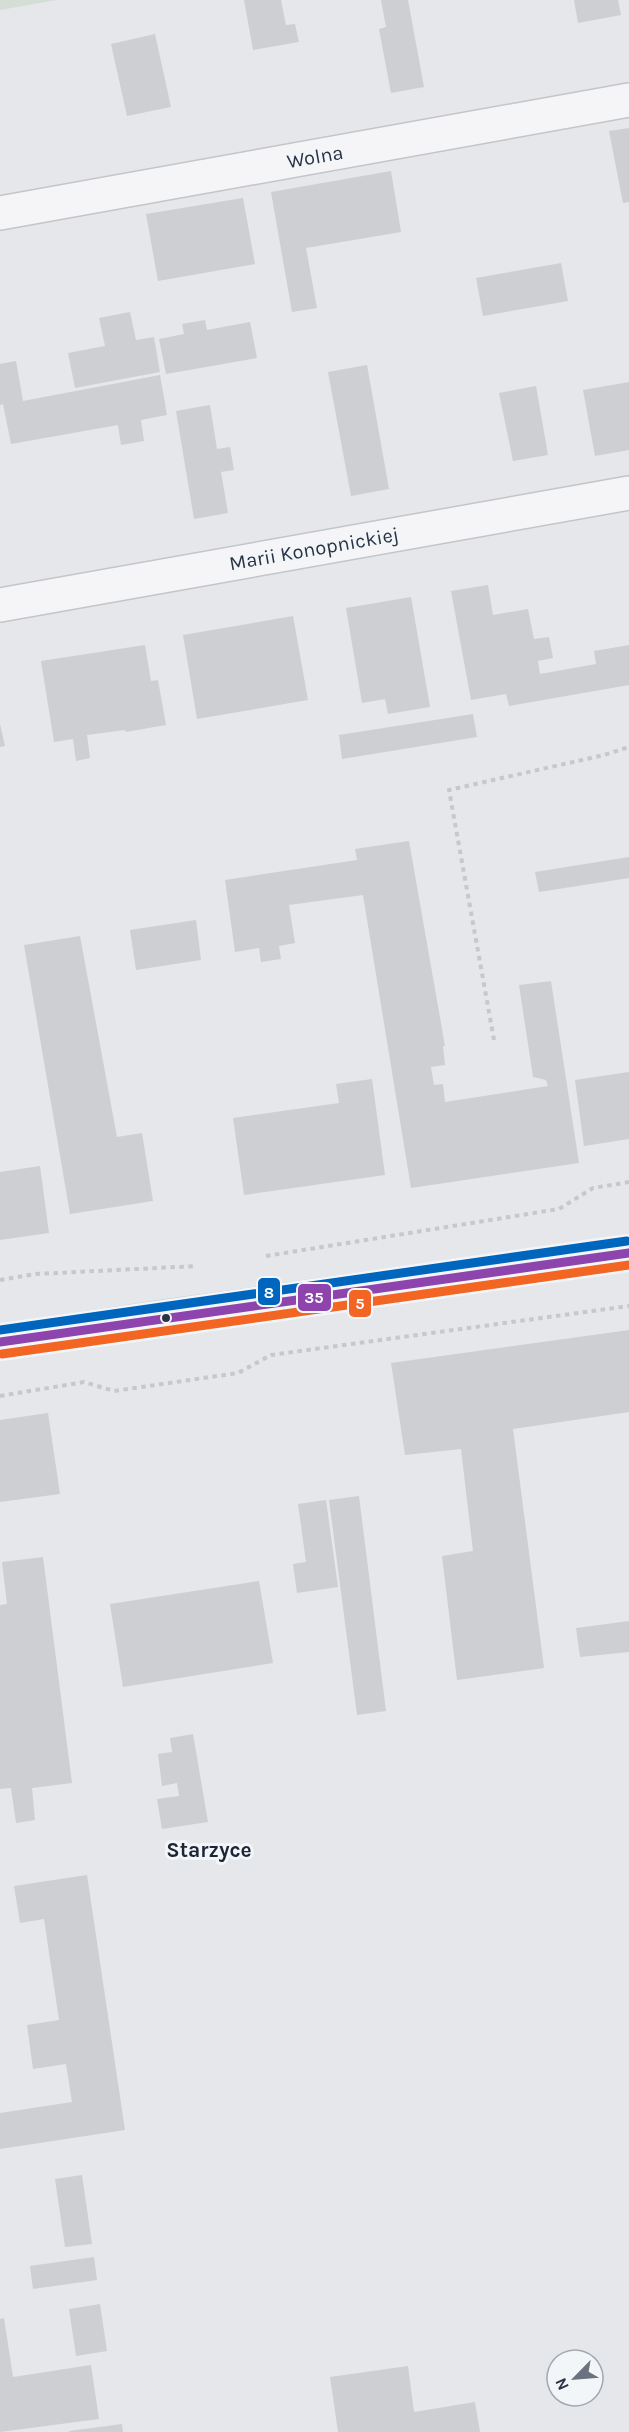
<svg xmlns="http://www.w3.org/2000/svg" width="629" height="2432" viewBox="0 0 629 2432" font-family="Karla,sans-serif">
<style>
.green{fill:#d5ded5}
.building{fill:#cdcfd3}
.lines{fill:none;stroke-linecap:round;stroke-linejoin:round}
.minor-casing{stroke:#c3c5c8;stroke-width:36}
.major-casing{stroke:#c1c4c8;stroke-width:36}
.path{stroke:#c6c8cc;stroke-width:4;stroke-dasharray:4.5 4.5;stroke-linecap:butt}
.minor{stroke:#f5f5f7;stroke-width:33}
.major{stroke:#f8f8f8;stroke-width:33}
.bus-1-casing{stroke:#f3f6f9;stroke-width:14}
.bus-2-casing{stroke:#f3f6f9;stroke-width:14}
.bus-3-casing{stroke:#f3f6f9;stroke-width:14}
.bus-1{stroke:#8e44ad;stroke-width:9}
.bus-2{stroke:#f26522;stroke-width:9}
.bus-3{stroke:#0065bd;stroke-width:9}
.bus-dot{fill:#2a3345;stroke:#f3f6f9;stroke-width:2}
.labels{text-anchor:middle;dominant-baseline:central;stroke-width:6;stroke-linejoin:round;paint-order:stroke}
.street-label{font-size:20px;fill:#2a3345;stroke:#f3f6f9}
.neighbourhood-label{font-size:21px;font-weight:bold;fill:#1c2436;stroke:#f3f6f9}
.line-badge{stroke:#f3f6f9;stroke-width:2}
.badge-label{font-size:16px;text-anchor:middle;font-weight:bold;fill:#fff}
</style>
<rect width="100%" height="100%" fill="#e5e7ea"/>
<polygon class="green" points="0,0 57,0 0,10"/>
<g class="building">
<polygon points="244,0 281,0 286,25 295,24 299,42 253,50"/>
<polygon points="381,0 408,0 424,87 391,93 379,29 386,27"/>
<polygon points="574,0 618,0 621,15 578,23"/>
<polygon points="155,34 171,107 127,116 111,44"/>
<polygon points="629,128 629,202 623,203 609,131"/>
<polygon points="391,171 401,232 306,248 317,308 292,312 271,192"/>
<polygon points="243,198 255,264 158,281 146,214"/>
<polygon points="561,263 568,301 483,316 476,278"/>
<polygon points="130,312 136,340 154,337 160,372 75,388 68,353 105,346 99,318"/>
<polygon points="205,320 207,330 250,322 257,358 166,374 159,339 184,334 182,324"/>
<polygon points="16,361 23,401 160,375 167,415 141,420 144,441 121,445 118,425 11,444 3,404 0,405 0,364"/>
<polygon points="367,365 389,489 351,496 328,372"/>
<polygon points="629,382 629,450 595,456 583,390"/>
<polygon points="536,386 548,455 513,461 499,393"/>
<polygon points="210,405 217,449 230,447 234,470 221,472 228,513 194,519 176,411"/>
<polygon points="488,585 493,615 528,609 534,639 549,637 553,658 538,661 540,674 596,664 594,651 629,645 629,685 509,706 506,694 471,700 451,591"/>
<polygon points="411,597 430,707 388,714 385,699 362,703 346,608"/>
<polygon points="293,616 308,700 197,719 183,635"/>
<polygon points="145,645 151,681 158,680 166,725 126,732 125,730 87,735 90,758 76,761 73,739 54,742 41,661"/>
<polygon points="473,714 477,737 342,759 339,735"/>
<polygon points="0,724 5,746 0,747"/>
<polygon points="409,841 445,1046 443,1046 445,1065 431,1067 434,1085 443,1084 445,1102 548,1086 546,1080 533,1077 519,985 551,981 579,1163 411,1188 363,895 289,905 295,943 279,946 281,959 261,962 259,948 235,952 225,880 357,860 355,849"/>
<polygon points="629,857 629,878 539,892 535,872"/>
<polygon points="196,920 201,960 136,970 130,930"/>
<polygon points="80,936 117,1137 142,1133 153,1201 70,1214 24,945"/>
<polygon points="629,1072 629,1139 584,1146 575,1080"/>
<polygon points="372,1079 385,1175 244,1195 233,1118 339,1103 336,1084"/>
<polygon points="40,1166 49,1233 0,1240 0,1172"/>
<polygon points="629,1330 629,1412 513,1429 544,1668 457,1680 442,1556 473,1551 461,1449 405,1455 391,1363"/>
<polygon points="48,1413 60,1494 0,1502 0,1420"/>
<polygon points="359,1496 386,1711 357,1715 329,1500"/>
<polygon points="326,1500 338,1587 297,1593 293,1564 306,1562 298,1504"/>
<polygon points="43,1557 72,1783 32,1788 35,1820 16,1823 11,1788 0,1789 0,1605 7,1604 2,1562"/>
<polygon points="259,1581 273,1663 123,1687 110,1604"/>
<polygon points="629,1621 629,1652 580,1657 576,1628"/>
<polygon points="193,1734 208,1822 162,1829 157,1799 179,1796 177,1783 162,1786 158,1754 172,1752 170,1738"/>
<polygon points="87,1875 125,2130 0,2149 0,2113 72,2102 66,2064 33,2069 27,2025 59,2020 44,1919 20,1923 14,1886"/>
<polygon points="82,2175 92,2244 65,2247 55,2179"/>
<polygon points="94,2257 97,2280 33,2289 30,2266"/>
<polygon points="100,2304 107,2351 76,2356 69,2309"/>
<polygon points="4,2318 13,2377 91,2365 99,2419 0,2432 0,2319"/>
<polygon points="408,2366 414,2412 475,2402 480,2432 338,2432 330,2377"/>
<polygon points="122,2424 123,2432 69,2432 69,2431"/>
</g>
<g class="lines">
<g class="minor-casing">
<g id="minor">
<polyline points="0,213 629,100"/>
<polyline points="0,605 629,493"/>
</g>
</g>
<g class="major-casing">
<polyline id="major" points="0,1342 166,1317 629,1253"/>
</g>
<g class="path">
<polyline points="494,1040 449,790 604,755 629,747"/>
<polyline points="266,1256 559,1209 593,1188 629,1182"/>
<polyline points="0,1280 36,1274 197,1266"/>
<polyline points="0,1396 84,1382 114,1391 238,1373 271,1355 629,1306"/>
</g>
<use href="#minor" class="minor"/>
<use href="#major" class="major"/>
<g class="bus-1-casing">
<polyline id="bus-1" points="0,1342 629,1253"/>
</g>
<g class="bus-2-casing">
<polyline id="bus-2" points="2,1354 629,1265"/>
</g>
<g class="bus-3-casing">
<polyline id="bus-3" points="0,1330 627,1241"/>
</g>
<use href="#bus-1" class="bus-1"/>
<use href="#bus-2" class="bus-2"/>
<use href="#bus-3" class="bus-3"/>
</g>
<circle class="bus-dot" cx="166" cy="1318" r="5"/>
<g class="labels">
<g class="street-label">
<text transform="translate(315 157) rotate(-10)">Wolna</text>
<text transform="translate(314 549) rotate(-10)">Marii Konopnickiej</text>
</g>
<g class="neighbourhood-label">
<text x="209" y="1850">Starzyce</text>
</g>
</g>
<g class="line-badge">
<rect x="257" y="1277" width="24" height="29" rx="6" fill="#0065bd"/>
<rect x="297" y="1283" width="35" height="29" rx="6" fill="#8e44ad"/>
<rect x="348" y="1289" width="24" height="29" rx="6" fill="#f26522"/>
</g>
<g class="badge-label">
<text x="269" y="1298">8</text>
<text x="314" y="1303">35</text>
<text x="360" y="1309">5</text>
</g>
<g transform="translate(575 2378) rotate(245)"><circle r="28" fill="#f3f6f9" stroke="#a3a8b1" stroke-width="1.5"/>
<path d="M0-4.5L10 22L0 15L-10 22Z" fill="#6b727f"/>
<text y="-9" font-size="16" font-weight="bold" text-anchor="middle" fill="#2a3345">N</text>
</g>
</svg>
